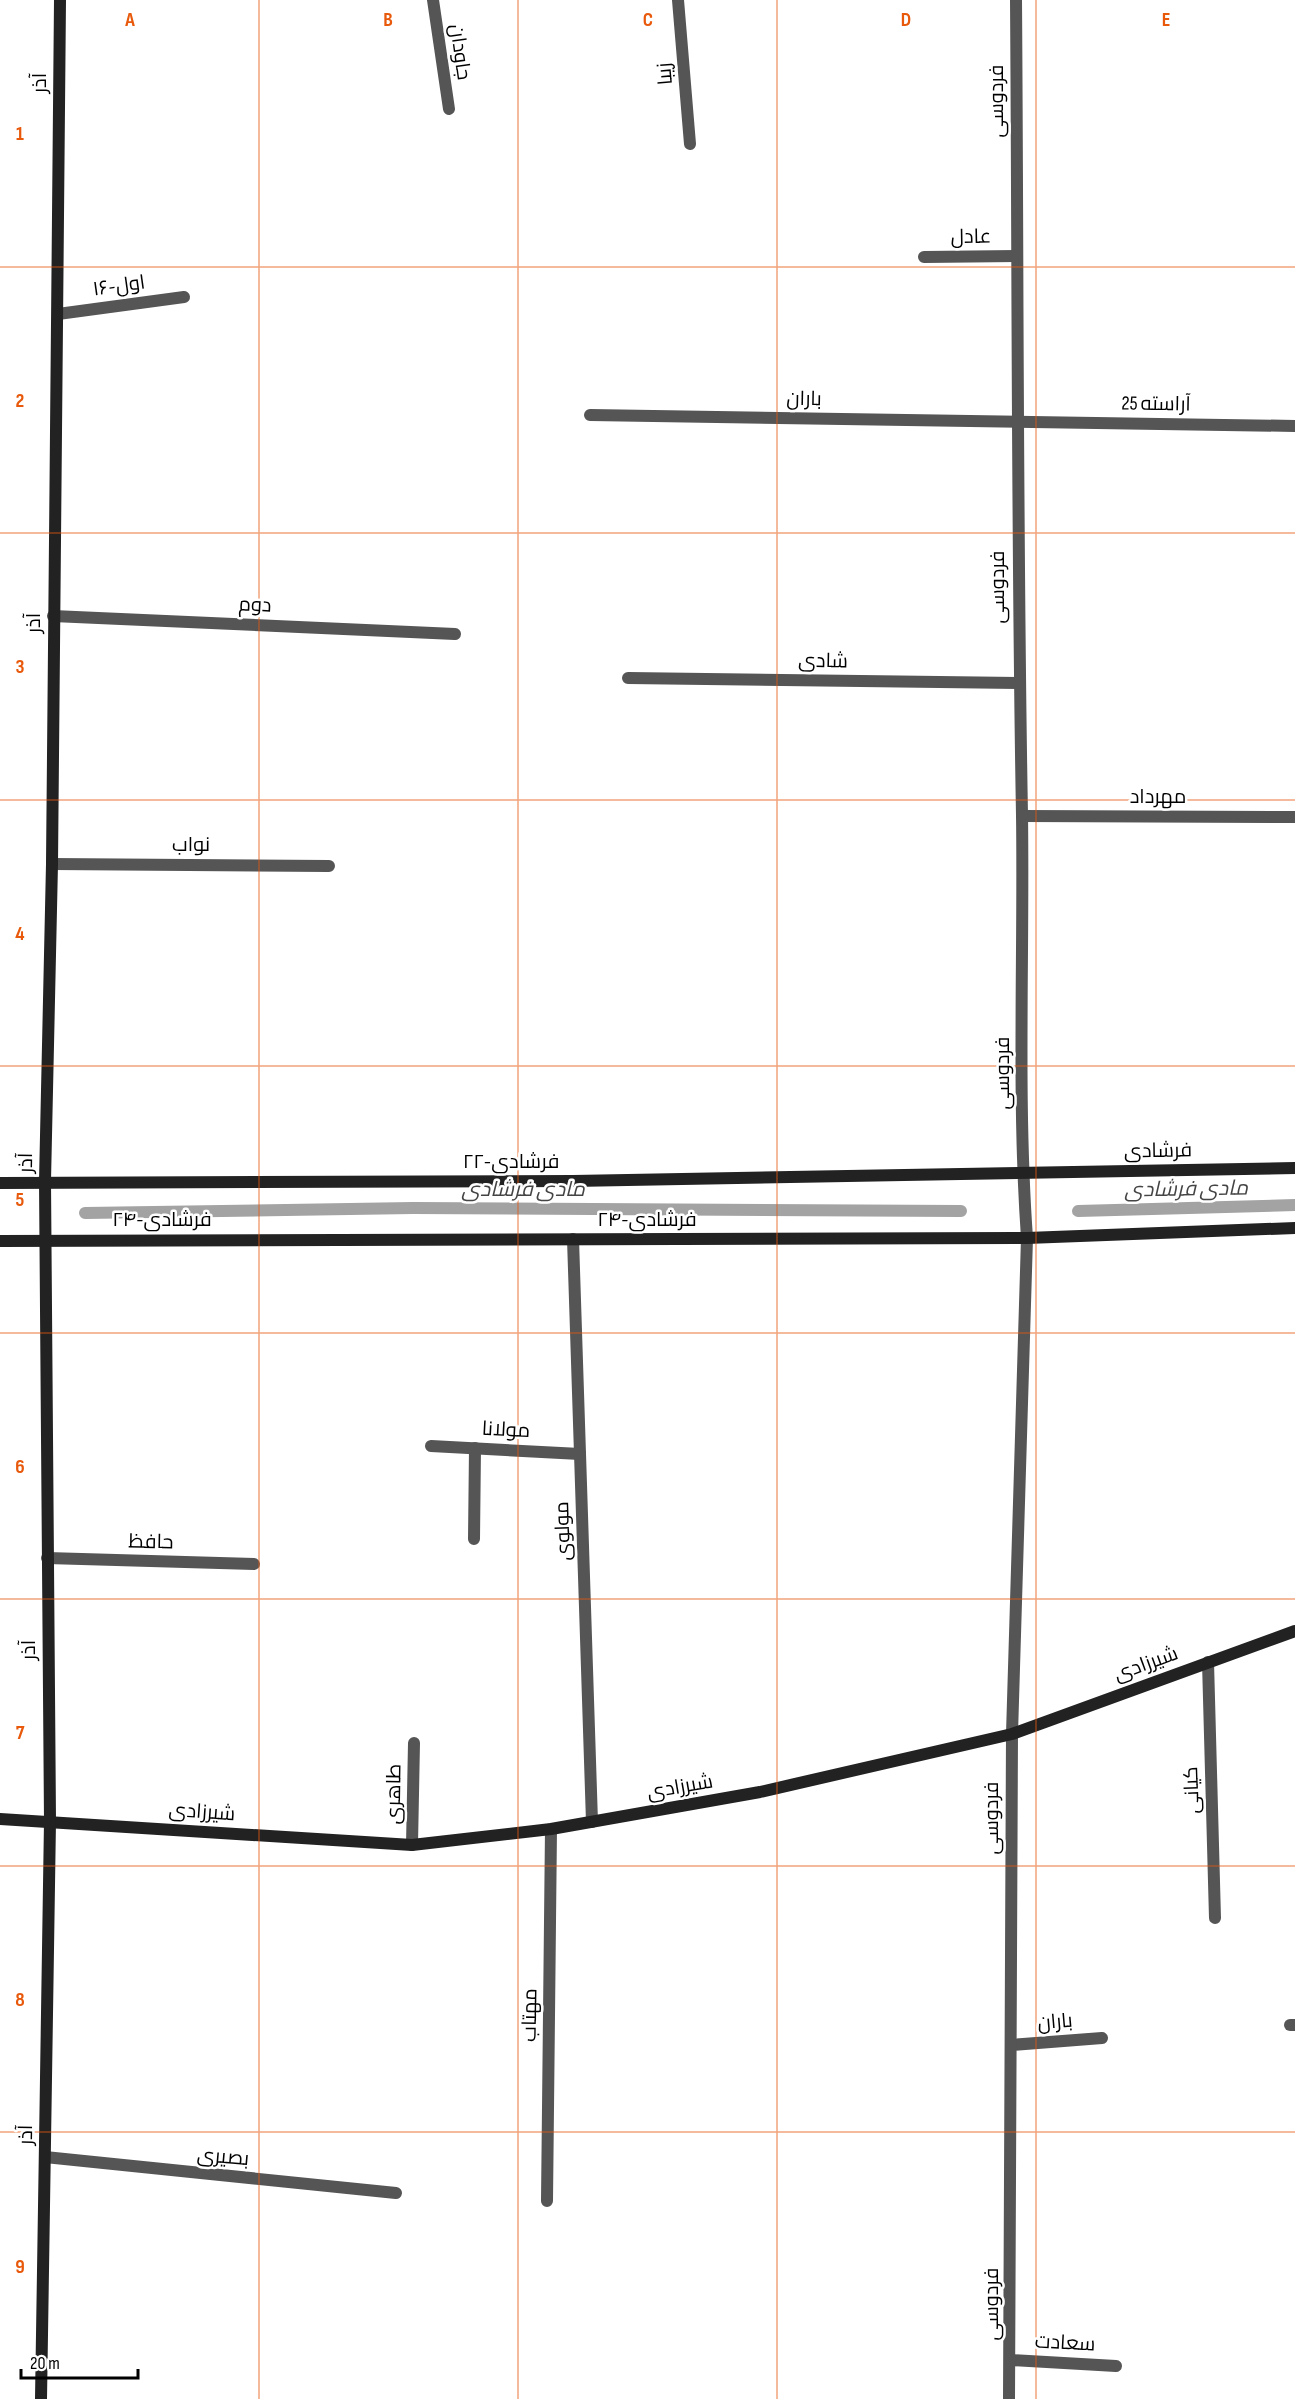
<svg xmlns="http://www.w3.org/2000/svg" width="1295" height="2399" viewBox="0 0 1295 2399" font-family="'Sofia Sans Condensed',Cairo,sans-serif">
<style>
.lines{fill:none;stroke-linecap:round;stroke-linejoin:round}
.stream{stroke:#a3a3a3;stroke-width:12}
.street{stroke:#555;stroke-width:12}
.secondary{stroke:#222;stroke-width:12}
.grid{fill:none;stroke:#e8590c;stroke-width:1.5;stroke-opacity:0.55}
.labels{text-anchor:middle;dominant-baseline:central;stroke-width:5;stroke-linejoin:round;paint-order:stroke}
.street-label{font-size:20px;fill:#000;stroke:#fff}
.water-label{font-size:21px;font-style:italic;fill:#444;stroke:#fff}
.grid-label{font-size:20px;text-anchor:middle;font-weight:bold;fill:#e8590c;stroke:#fff;stroke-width:5;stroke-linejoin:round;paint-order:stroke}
</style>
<rect width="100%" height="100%" fill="#fff"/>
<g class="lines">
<g class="stream">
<polyline points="1078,1211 1295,1205"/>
<polyline points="85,1213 413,1208 961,1211"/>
</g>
<g class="street">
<polyline points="433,0 449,109"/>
<polyline points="678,0 690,144"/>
<polyline points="924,257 1017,256"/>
<polyline points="58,314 184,297"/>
<polyline points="590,415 1295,426"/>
<polyline points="53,616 455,634"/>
<polyline points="628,678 1018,683"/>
<polyline points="1022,816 1295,817"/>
<polyline points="52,864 329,866"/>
<polyline points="573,1239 592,1822"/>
<polyline points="431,1446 580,1454"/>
<polyline points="474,1539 475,1448"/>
<polyline points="47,1558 254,1564"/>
<polyline points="1208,1662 1215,1918"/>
<polyline points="412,1845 414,1743"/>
<polyline points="1290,2025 1295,2025"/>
<polyline points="1011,2045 1102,2038"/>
<polyline points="45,2157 396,2193"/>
<polyline points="547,2201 551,1829"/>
<polyline points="1011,2360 1116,2366"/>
<path d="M1009 2399 1012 1734 1027 1238C1017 1097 1024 956 1022 815 1017 543 1018 272 1016 0"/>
</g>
<g class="secondary">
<polyline points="0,1183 573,1181 1295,1168"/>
<polyline points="0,1241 1027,1238 1295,1228"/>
<polyline points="0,1819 412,1845 551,1829 760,1792 1012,1734 1295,1631"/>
<polyline points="41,2399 50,1821 45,1181 52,864 60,0"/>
</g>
</g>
<path class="grid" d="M259 0V2399M518 0V2399M777 0V2399M1036 0V2399M0 267H1295M0 533H1295M0 800H1295M0 1066H1295M0 1333H1295M0 1599H1295M0 1866H1295M0 2132H1295"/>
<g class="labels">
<g class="street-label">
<text transform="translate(460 52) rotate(82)">جاودان</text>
<text transform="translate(665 74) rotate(-95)">زیبا</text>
<text transform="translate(40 83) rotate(-90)">آذر</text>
<text transform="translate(997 101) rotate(-90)">فردوسی</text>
<text transform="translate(971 237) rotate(-1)">عادل</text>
<text transform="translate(119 286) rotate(-8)">۱۶-اول</text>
<text transform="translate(804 399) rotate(1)">باران</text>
<text transform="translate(1156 404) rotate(1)">آراسته 25</text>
<text transform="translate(998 587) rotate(-90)">فردوسی</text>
<text transform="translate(255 605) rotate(3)">دوم</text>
<text transform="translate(34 623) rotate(-90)">آذر</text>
<text transform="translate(823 661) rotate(1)">شادی</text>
<text x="1158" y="797">مهرداد</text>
<text x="191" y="845">نواب</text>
<text transform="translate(1003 1073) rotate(-90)">فردوسی</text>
<text transform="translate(1158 1151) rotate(-1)">فرشادی</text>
<text x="511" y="1162">۲۲-فرشادی</text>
<text transform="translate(26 1163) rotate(-89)">آذر</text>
<text x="162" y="1220">۲۴-فرشادی</text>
<text x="647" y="1220">۲۴-فرشادی</text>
<text transform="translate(506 1430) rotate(3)">مولانا</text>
<text transform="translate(563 1531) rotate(-92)">مولوی</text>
<text transform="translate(151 1542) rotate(1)">حافظ</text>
<text transform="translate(29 1650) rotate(-90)">آذر</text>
<text transform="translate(1146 1664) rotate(-20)">شیرزادی</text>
<text transform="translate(680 1787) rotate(-10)">شیرزادی</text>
<text transform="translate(1192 1790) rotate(-92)">کیانی</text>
<text transform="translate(394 1794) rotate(-89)">طاهری</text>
<text transform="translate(202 1812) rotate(4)">شیرزادی</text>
<text transform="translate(992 1818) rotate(-90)">فردوسی</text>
<text transform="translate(530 2015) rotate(-89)">مهتاب</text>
<text transform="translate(1055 2022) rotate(-5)">باران</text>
<text transform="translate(26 2135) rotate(-89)">آذر</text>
<text transform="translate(223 2157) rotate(5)">بصیری</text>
<text transform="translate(992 2304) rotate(-90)">فردوسی</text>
<text transform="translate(1065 2343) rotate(3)">سعادت</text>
</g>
<g class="water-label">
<text x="523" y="1189">مادی فرشادی</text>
<text transform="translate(1186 1189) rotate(-1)">مادی فرشادی</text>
</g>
</g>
<g class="grid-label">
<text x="130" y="26">A</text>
<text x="388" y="26">B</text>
<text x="648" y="26">C</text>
<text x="906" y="26">D</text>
<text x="1166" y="26">E</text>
<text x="20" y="140">1</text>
<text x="20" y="407">2</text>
<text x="20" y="673">3</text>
<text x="20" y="940">4</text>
<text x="20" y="1206">5</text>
<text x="20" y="1473">6</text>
<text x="20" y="1739">7</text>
<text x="20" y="2006">8</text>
<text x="20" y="2273">9</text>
</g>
<path d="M21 2369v9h117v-9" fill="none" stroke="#000000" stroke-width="3"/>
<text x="30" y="2369" font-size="18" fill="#000000" stroke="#ffffff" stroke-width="4.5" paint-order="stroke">20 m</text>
</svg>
